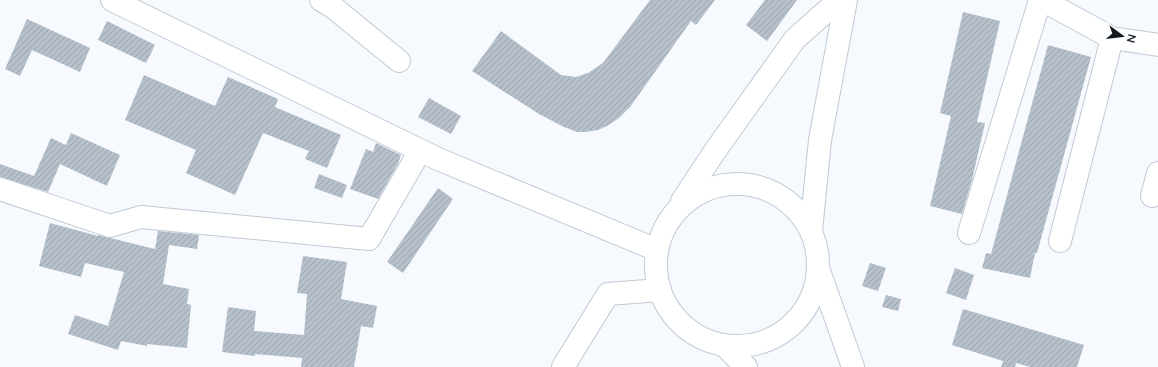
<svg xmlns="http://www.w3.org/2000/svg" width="1158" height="367" viewBox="0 0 1158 367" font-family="Mulish,sans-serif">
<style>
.building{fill:url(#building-hatch)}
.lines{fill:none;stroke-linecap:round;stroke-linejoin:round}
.minor-casing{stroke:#c0cad3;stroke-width:24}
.major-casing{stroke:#c0cad3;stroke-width:24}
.minor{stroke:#fff;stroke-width:22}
.major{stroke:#fff;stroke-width:22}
</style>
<defs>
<pattern id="building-hatch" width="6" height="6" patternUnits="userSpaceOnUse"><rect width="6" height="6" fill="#b6c0ca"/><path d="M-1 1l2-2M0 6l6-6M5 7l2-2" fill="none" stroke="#9ca4ad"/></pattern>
</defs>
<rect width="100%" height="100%" fill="#f6fafe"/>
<g class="building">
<polygon points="650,0 715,0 696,25 691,21 630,107 619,118 607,126 598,130 585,132 577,132 564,127 539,114 472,71 501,31 561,75 576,77 588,73 603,63"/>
<polygon points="765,0 797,0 767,41 746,25"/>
<polygon points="963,12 1000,21 977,122 985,123 972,180 962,214 930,206 951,116 940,113"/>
<polygon points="27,19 90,48 80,72 32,50 20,76 5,69"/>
<polygon points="107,21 155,45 146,63 98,40"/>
<polygon points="1048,45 1091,57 1037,253 1035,253 1030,278 982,268 986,253 991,254"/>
<polygon points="144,75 215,106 228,77 278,99 275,107 341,135 327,168 305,159 309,151 263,133 235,195 186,173 196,150 125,120"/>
<polygon points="429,98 461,116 451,134 418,117"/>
<polygon points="71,133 120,155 107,186 60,164 48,192 0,177 0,164 34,176 51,138 66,145"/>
<polygon points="376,143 401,155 398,164 378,199 350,189 366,149 373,152"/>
<polygon points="319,174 347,185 342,198 314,188"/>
<polygon points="438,188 453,199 403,273 387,262"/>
<polygon points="50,223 98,236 98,235 155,249 158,231 199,235 197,249 169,245 163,284 189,289 187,304 191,305 187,348 147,344 147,346 121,341 118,350 68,334 75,315 108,326 124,272 85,263 81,277 39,266"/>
<polygon points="303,256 347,262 341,299 377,306 373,328 361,326 354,367 301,367 302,358 255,354 255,356 222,352 228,307 256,311 254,331 304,335 307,294 297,293"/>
<polygon points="870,263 886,268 878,291 862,286"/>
<polygon points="955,268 974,275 966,300 946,293"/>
<polygon points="886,295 901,299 898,311 882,307"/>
<polygon points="963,309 1084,345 1077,367 1030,367 1016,363 1015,367 1001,367 1003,361 952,345"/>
</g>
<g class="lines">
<g class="minor-casing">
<g id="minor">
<polyline points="112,0 438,159 657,250"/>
<polyline points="321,0 334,8 399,61"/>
<polyline points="1042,0 1112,38 1060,241"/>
<polyline points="1112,38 1158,45"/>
<polyline points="0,189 110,226 141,217 369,239 420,151"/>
<polyline points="1152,196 1158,173"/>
<polyline points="969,233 1040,0"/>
<polyline points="563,367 608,294 660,290"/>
</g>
</g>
<g class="major-casing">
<g id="major">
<circle cx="737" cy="265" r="81"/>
<polyline points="682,201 715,151 795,39 839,0"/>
<polyline points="811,231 820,140 846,0"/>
<polyline points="818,268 853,367"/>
<polyline points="725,346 746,367"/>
</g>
</g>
<use href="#minor" class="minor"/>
<use href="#major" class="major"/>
</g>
<g transform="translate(1122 36) rotate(105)" stroke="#f6fafe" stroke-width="3" paint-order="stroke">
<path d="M0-3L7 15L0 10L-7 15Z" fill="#14181b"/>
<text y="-6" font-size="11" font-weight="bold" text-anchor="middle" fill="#14181b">N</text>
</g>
</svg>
